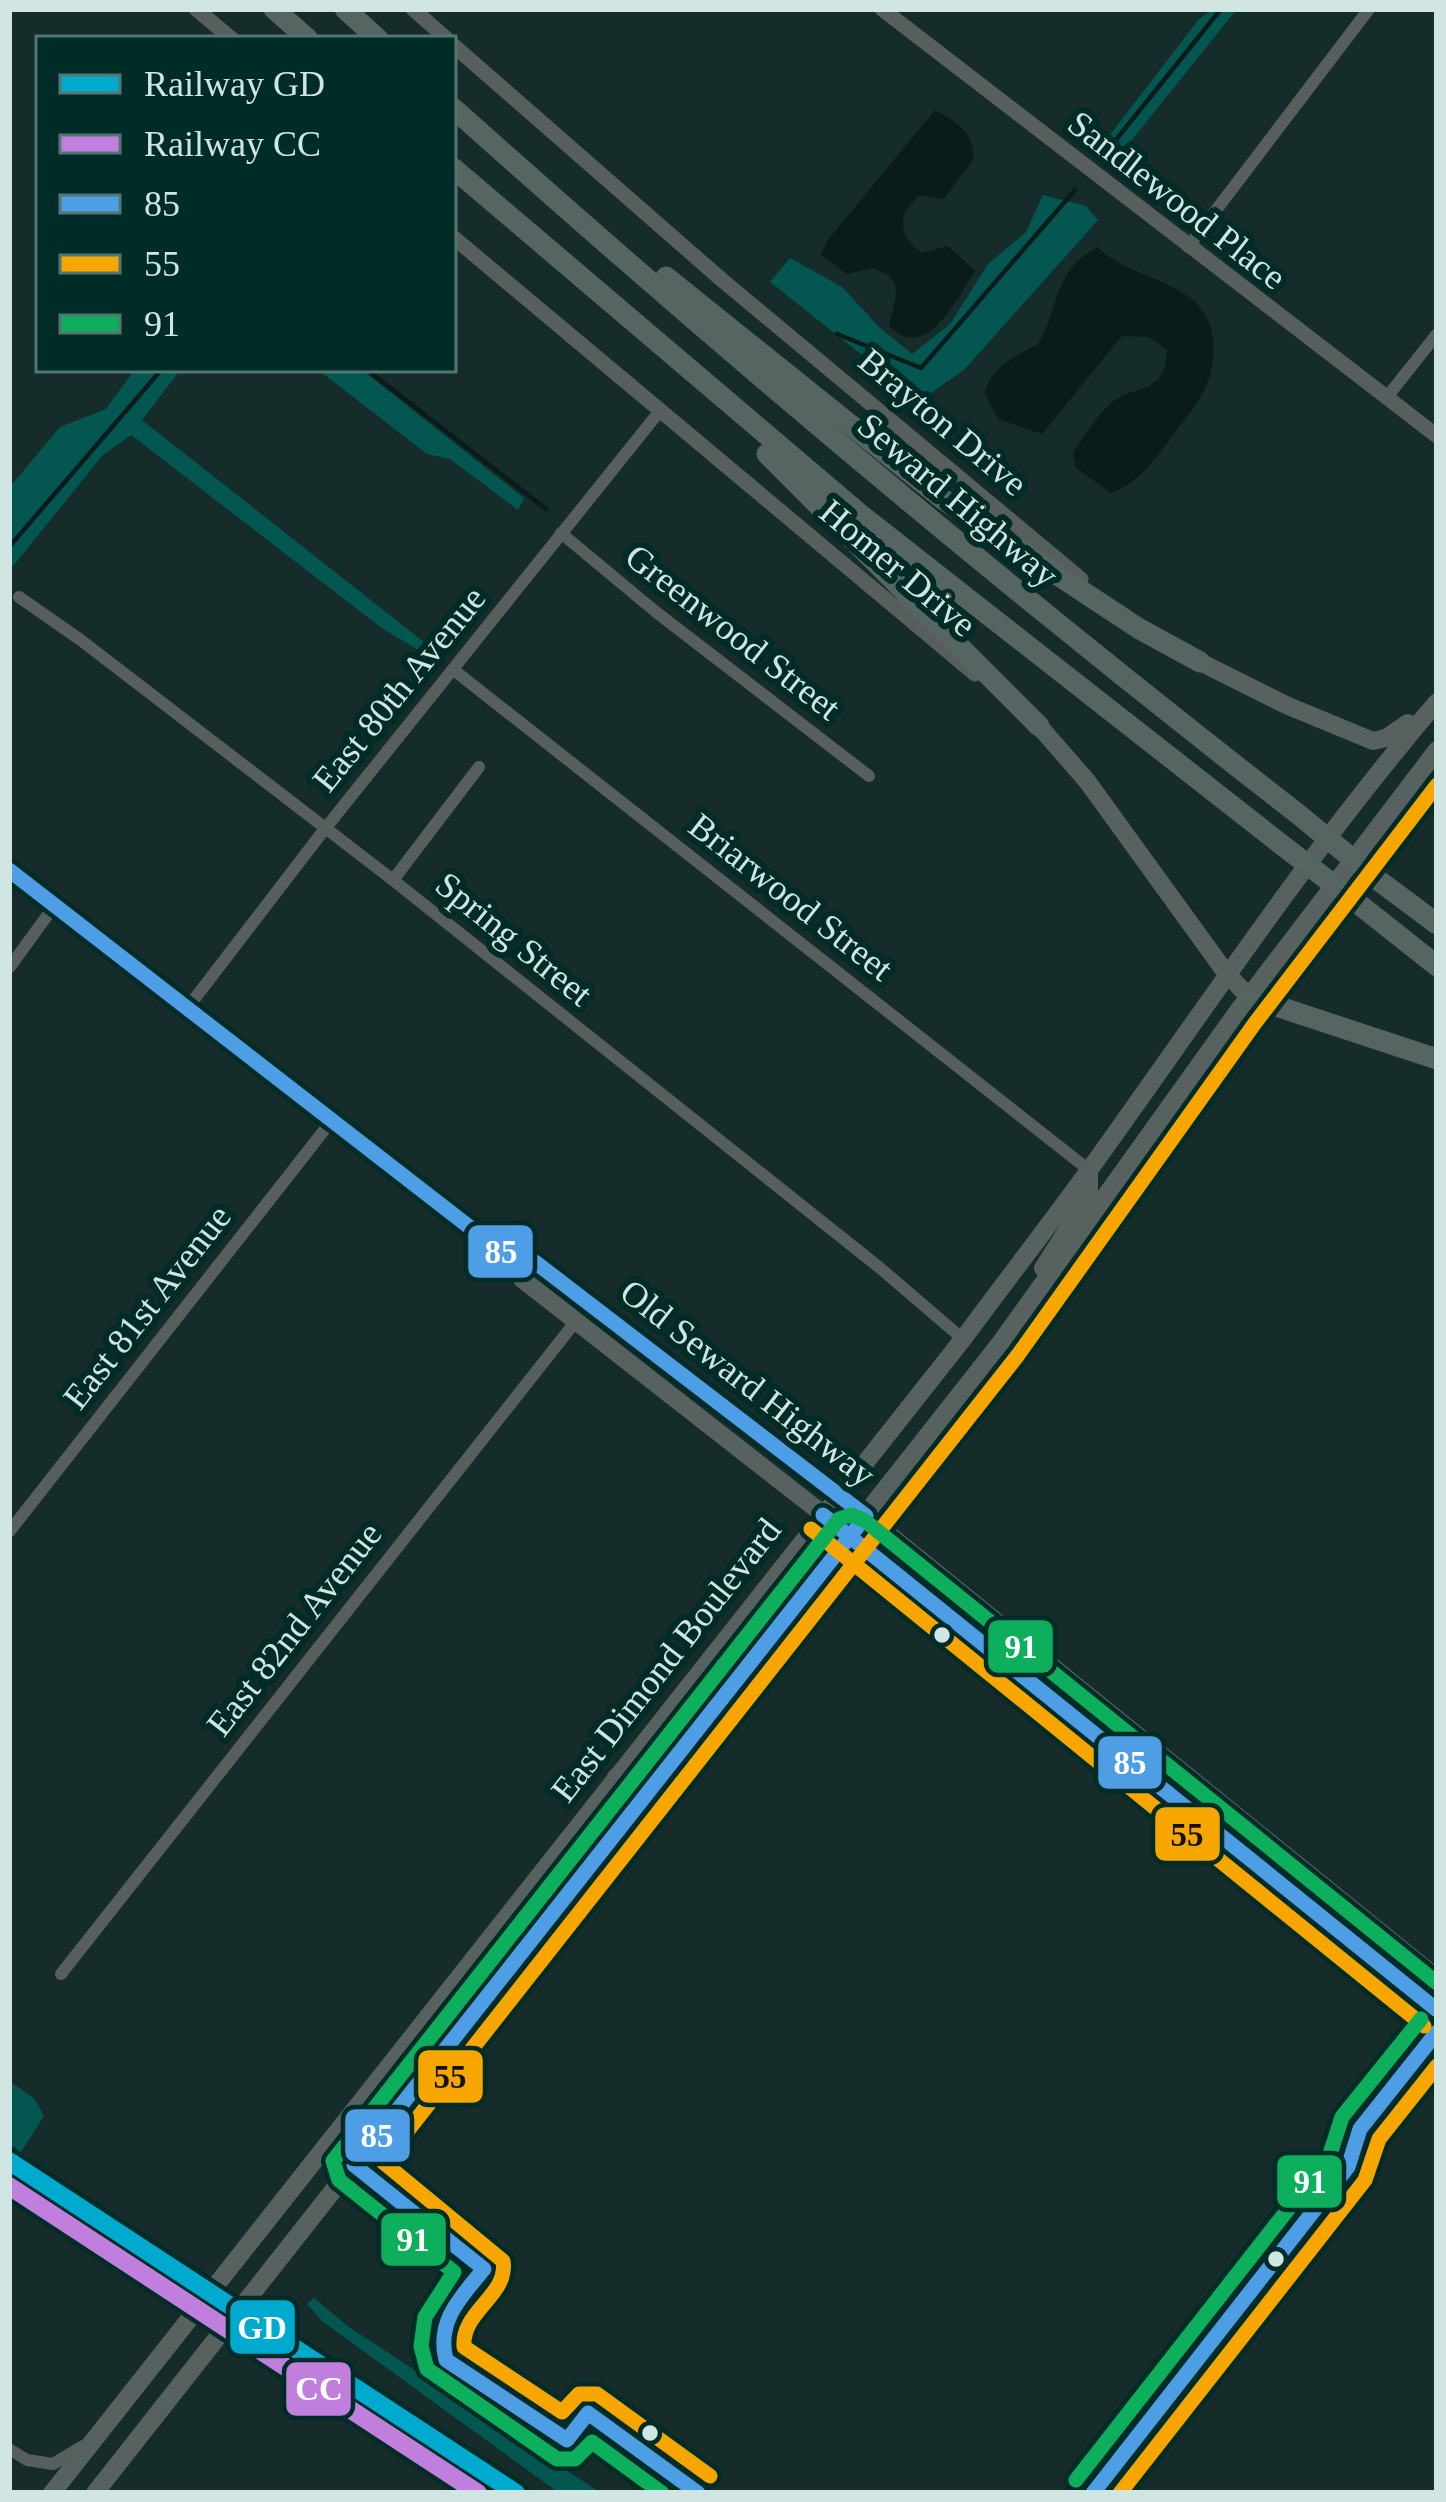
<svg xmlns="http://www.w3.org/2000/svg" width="1446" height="2502" viewBox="0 0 1446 2502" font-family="Georgia,serif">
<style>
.green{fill:#035750}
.water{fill:#0a1c1a}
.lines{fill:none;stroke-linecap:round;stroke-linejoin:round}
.stream{stroke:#0a1c1a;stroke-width:4.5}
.minor{stroke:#575f5e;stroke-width:12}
.tertiary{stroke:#575f5e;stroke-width:15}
.secondary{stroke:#566160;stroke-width:18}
.motorway{stroke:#566462;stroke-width:21}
.motorway-bridge{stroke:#566462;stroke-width:21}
.bus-1-casing{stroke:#002c28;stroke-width:24}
.bus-2-casing{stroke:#002c28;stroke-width:24}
.bus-3-casing{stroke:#002c28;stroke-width:24}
.bus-1{stroke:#4d9ee5;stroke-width:15}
.bus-2{stroke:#f7a600;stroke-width:15}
.bus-3{stroke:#0daf5c;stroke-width:15}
.rail-1-casing{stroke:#002c28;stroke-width:27}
.rail-2-casing{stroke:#002c28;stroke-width:27}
.rail-1{stroke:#00a9ce;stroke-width:18}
.rail-2{stroke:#c07fdc;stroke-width:18}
.bus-dot{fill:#d1e6e3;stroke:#002c28;stroke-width:4.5}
.labels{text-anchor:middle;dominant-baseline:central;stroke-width:12;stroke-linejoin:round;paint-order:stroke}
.street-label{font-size:36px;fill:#d1e6e3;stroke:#002c28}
.line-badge{stroke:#002c28;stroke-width:4.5}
.badge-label{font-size:33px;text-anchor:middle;font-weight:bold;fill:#fff}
.pale-badge-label{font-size:33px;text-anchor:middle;font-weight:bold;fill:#111}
</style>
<rect width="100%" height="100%" fill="#152c2a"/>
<g class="green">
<polygon points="1214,9 1237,9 1110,167 1103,161 1103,144 1199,19"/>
<polygon points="1043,195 1086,206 1098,220 965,369 920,401 770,282 790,258 842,287 880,328 912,354 950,324 988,264 1026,232"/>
<polygon points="135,369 181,369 142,420 429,646 420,651 383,629 131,435 103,455 9,571 9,488 60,427 106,409"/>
<polygon points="317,369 361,369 524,498 518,510 450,459 427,454"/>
<polygon points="9,2081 35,2099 44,2116 21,2152 9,2144"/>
<polygon points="314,2298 349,2327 601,2493 559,2493 322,2321 307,2304"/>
</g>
<g class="water">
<path d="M935 110C958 123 972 130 974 158L944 199 921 195C896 214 897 235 922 253L948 246 975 271C956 299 927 364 889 326 894 299 908 280 873 268L847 274 821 255 827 241Z"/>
<path d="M1098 247C1132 283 1208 279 1213 340 1216 375 1204 396 1182 423 1162 449 1143 482 1111 493L1075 467 1073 452C1084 437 1095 418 1109 405 1134 382 1165 398 1167 350L1149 337 1122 336 1042 434 998 419 985 393C991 367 1016 356 1038 344 1060 309 1051 271 1098 247Z"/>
</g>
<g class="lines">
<g class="stream">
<polyline points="1111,146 1221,9"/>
<polyline points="837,334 921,368 1075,190"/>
<polyline points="366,369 546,509"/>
<polyline points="9,547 162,369"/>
</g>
<g class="minor">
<polyline points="1188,247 1369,9"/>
<polyline points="1387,397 1437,334"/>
<polyline points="561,533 656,612 869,776"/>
<polyline points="19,597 82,641 393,880 880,1268 963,1339"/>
<polyline points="455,671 1089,1170"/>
<polyline points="393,880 479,767"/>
<polyline points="9,968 55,905"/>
<polyline points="189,1006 324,830 659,412"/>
<polyline points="9,1532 333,1119"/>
<polyline points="61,1974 576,1321"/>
<polyline points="9,2449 27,2460 53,2464 83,2446"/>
</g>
<g class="tertiary">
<polyline points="196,9 232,39"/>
<polyline points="413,9 447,39"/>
<polyline points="882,9 1437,436"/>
<polyline points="453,45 722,280 1081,579"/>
<polyline points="453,237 975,674"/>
</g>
<g class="secondary">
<polyline points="1200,662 1286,705 1373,741 1386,738 1408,723"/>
<polyline points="1039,726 1087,781 1226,973 1249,997"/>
<polyline points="9,870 517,1264 522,1279 851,1536 1437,2010"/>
<polyline points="517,1264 535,1262 866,1516 1437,1978"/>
<polyline points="1043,1268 1089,1196 1089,1171"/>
<polyline points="635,1800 651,1759 687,1704"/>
<polyline points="525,1933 549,1891 616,1805 616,1777"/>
<path d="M52 2493 963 1339C1010 1275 1059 1213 1105 1148 1213 997 1316 843 1437 702"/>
<polyline points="95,2493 1001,1342 1238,1011 1437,750"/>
</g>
<g class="motorway">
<polyline points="274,9 308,39"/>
<polyline points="345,9 378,39"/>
<path d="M453 108C727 353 1008 589 1298 814"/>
<polyline points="453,168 861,515 1282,845"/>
<polyline points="666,277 944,500 1138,628 1200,662"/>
<polyline points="767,454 1039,726"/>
<polyline points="1378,880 1437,924"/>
<polyline points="1360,905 1437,966"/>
<polyline points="1249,997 1437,1059"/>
</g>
<g class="motorway-bridge">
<polyline points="1298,814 1378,880"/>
<polyline points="1282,845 1360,905"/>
</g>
<g class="bus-1-casing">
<g id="bus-1">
<path d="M9 870 517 1264 535 1262 866 1516 354 2165 484 2269C461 2297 436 2321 446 2360L567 2440 588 2413 698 2493"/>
<polyline points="823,1515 1437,2010"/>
<polyline points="1093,2493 1348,2167 1360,2129 1437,2032"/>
</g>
</g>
<g class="bus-2-casing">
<g id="bus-2">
<polyline points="811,1529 1424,2026"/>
<path d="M710 2476 597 2394H579L562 2412 464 2347C461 2311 509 2295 503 2261L383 2162 1018 1355 1255 1023 1437 785"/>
<polyline points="1120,2493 1365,2180 1379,2139 1437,2066"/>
</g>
</g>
<g class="bus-3-casing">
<g id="bus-3">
<polyline points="1076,2480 1329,2157 1342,2117 1421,2019"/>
<polyline points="662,2493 592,2442 575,2459 557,2459 427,2369 421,2346 425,2317 454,2272 339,2180 333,2161 839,1519 851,1515 864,1520 1437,1983"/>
</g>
</g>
<use href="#bus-1" class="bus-1"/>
<use href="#bus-2" class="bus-2"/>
<use href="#bus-3" class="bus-3"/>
<g class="rail-1-casing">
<polyline id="rail-1" points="9,2161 516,2493"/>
</g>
<g class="rail-2-casing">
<polyline id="rail-2" points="9,2186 478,2493"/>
</g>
<use href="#rail-1" class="rail-1"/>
<use href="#rail-2" class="rail-2"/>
</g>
<g class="bus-dot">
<circle cx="942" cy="1635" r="10"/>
<circle cx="1276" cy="2259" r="10"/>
<circle cx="650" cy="2433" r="10"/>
</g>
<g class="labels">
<g class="street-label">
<text transform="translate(1177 200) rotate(38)">Sandlewood Place</text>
<text transform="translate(943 422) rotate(40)">Brayton Drive</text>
<text transform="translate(958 500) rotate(40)">Seward Highway</text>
<text transform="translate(898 568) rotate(40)">Homer Drive</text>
<text transform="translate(733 632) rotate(38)">Greenwood Street</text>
<text transform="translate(399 689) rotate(-51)">East 80th Avenue</text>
<text transform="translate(791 897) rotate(38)">Briarwood Street</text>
<text transform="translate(514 939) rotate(39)">Spring Street</text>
<text transform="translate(147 1307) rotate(-52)">East 81st Avenue</text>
<text transform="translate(748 1383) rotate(38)">Old Seward Highway</text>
<text transform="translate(294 1629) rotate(-52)">East 82nd Avenue</text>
<text transform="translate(666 1660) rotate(-52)">East Dimond Boulevard</text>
</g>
</g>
<g class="line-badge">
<rect x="466" y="1223" width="69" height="57" rx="12" fill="#4d9ee5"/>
<rect x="986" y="1618" width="69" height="57" rx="12" fill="#0daf5c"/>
<rect x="1096" y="1734" width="68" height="57" rx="12" fill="#4d9ee5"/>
<rect x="1153" y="1805" width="69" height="58" rx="12" fill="#f7a600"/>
<rect x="416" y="2048" width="69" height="57" rx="12" fill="#f7a600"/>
<rect x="343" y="2107" width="69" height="57" rx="12" fill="#4d9ee5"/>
<rect x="1275" y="2153" width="69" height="57" rx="12" fill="#0daf5c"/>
<rect x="379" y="2211" width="69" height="57" rx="12" fill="#0daf5c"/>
<rect x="228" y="2298" width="69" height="58" rx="12" fill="#00a9ce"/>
<rect x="284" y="2360" width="69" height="58" rx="12" fill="#c07fdc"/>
</g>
<g class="badge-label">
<text x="501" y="1263">85</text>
<text x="1021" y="1658">91</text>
<text x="1130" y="1774">85</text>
<text x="377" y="2147">85</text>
<text x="1310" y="2193">91</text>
<text x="413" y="2251">91</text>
<text x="262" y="2339">GD</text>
<text x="319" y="2400">CC</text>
</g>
<g class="pale-badge-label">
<text x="1187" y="1846">55</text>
<text x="450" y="2088">55</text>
</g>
<rect width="1446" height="2502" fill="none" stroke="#d1e6e3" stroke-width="24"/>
<rect x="36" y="36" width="420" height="336" fill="#002c28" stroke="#547673" stroke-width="3"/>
<rect x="60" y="75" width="60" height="18" fill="#00a9ce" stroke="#547673" stroke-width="3"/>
<text x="144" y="96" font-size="36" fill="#d1e6e3">Railway GD</text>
<rect x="60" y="135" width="60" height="18" fill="#c07fdc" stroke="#547673" stroke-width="3"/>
<text x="144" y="156" font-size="36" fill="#d1e6e3">Railway CC</text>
<rect x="60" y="195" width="60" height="18" fill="#4d9ee5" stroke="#547673" stroke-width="3"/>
<text x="144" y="216" font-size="36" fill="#d1e6e3">85</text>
<rect x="60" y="255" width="60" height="18" fill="#f7a600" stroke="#547673" stroke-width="3"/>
<text x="144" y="276" font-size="36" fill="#d1e6e3">55</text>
<rect x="60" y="315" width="60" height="18" fill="#0daf5c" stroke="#547673" stroke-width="3"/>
<text x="144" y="336" font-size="36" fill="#d1e6e3">91</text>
</svg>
